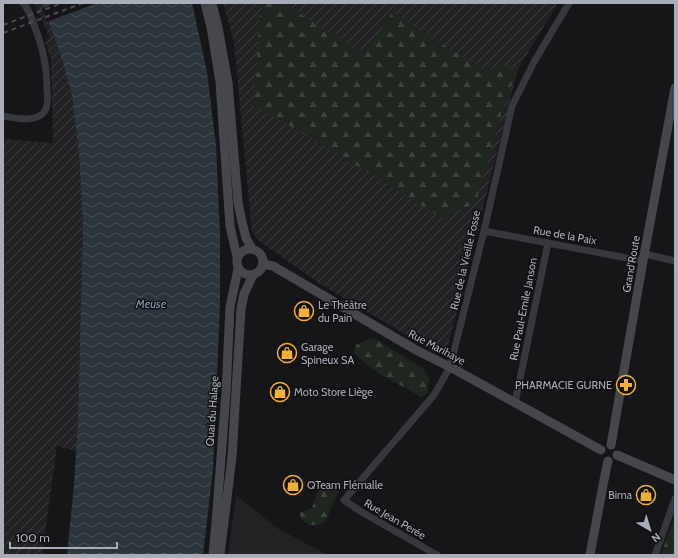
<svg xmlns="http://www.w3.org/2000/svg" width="678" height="558" viewBox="0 0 678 558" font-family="Cabin,sans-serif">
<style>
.built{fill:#222225}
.industrial{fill:url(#industrial-furrows)}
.forest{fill:url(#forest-firs)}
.water{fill:url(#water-waves)}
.pier{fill:#161618}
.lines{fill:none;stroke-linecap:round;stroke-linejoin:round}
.street{stroke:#37383d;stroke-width:7}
.secondary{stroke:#45474d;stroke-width:9}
.rail{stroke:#4a4c52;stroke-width:2;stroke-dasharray:5 4;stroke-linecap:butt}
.labels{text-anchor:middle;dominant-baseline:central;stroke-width:3;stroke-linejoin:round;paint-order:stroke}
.street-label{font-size:11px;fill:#a8adb8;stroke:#111113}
.poi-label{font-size:11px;fill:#a8adb8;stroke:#111113;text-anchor:start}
.water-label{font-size:12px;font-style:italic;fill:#7f9bb3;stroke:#111113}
</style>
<defs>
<pattern id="industrial-furrows" width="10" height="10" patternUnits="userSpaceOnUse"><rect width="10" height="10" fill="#222225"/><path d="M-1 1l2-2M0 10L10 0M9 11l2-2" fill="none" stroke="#3f3f43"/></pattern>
<pattern id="forest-firs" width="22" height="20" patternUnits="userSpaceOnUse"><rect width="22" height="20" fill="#1e261f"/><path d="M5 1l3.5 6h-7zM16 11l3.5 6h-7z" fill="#3c433d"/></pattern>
<pattern id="water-waves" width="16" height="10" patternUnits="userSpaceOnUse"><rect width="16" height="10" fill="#2c353c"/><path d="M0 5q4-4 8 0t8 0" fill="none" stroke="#485056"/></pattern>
</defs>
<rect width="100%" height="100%" fill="#161618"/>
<polygon class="built" points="236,495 277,528 328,555 228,555"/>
<g class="industrial">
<polygon points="34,3 42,3 62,59 72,96 79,153 83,227 78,418 76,451 57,446 42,555 3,555 3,139 53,143 51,60 45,41 50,38"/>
<polygon points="223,3 558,3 518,69 447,350 437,353 320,284 259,241 252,232 234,42"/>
</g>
<g class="forest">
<polygon points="264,3 283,3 364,54 393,12 474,64 488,71 500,64 518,69 503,108 484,173 477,199 471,205 452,213 443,219 317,141 254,106 260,13"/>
<path d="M370 338 376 339 425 370 430 381 427 386 428 393 421 397C404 386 384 378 367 365 362 361 358 356 353 352L356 345Z"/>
<path d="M321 487 338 488 340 489C338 494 335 498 333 503 330 509 329 516 325 521 318 529 299 526 300 512L305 511 312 508 318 490Z"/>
<polygon points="675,516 675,555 661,555 668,534"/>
</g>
<polygon class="water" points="42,3 192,3 207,72 216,145 220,236 220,303 213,469 203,555 67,555 74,485 78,418 83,227 79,153 72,96 62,59"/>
<polygon class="pier" points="55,3 97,3 47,22 42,8"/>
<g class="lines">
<g class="street">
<path d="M3 116C15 118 36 123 44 112 48 106 48 98 47 91 47 66 43 48 34 25 31 17 29 9 23 3"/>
<polyline points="484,231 643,261"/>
<polyline points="645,254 675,261"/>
<polyline points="515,403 548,243"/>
<polyline points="437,555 360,511 344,500 434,395 450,367 484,231 512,106 534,62 569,3"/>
<polyline points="655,555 675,499"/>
</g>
<g class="secondary">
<polyline points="205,3 211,27 220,82 230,226 237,257"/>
<polyline points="212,3 218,27 228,83 238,202 242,222 246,238 252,249"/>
<circle cx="250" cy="262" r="13"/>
<polyline points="263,264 273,266 416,350 450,367 601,450"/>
<polyline points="611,445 643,261 675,88"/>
<polyline points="617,455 675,480"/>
<polyline points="213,555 216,523 226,393 230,307 238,269"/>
<polyline points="220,555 232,457 241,309 244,294 253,275"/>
<polyline points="590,555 604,480 608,461"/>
</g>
<g class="rail">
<polyline points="3,25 62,3"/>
<polyline points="3,33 83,3"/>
</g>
</g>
<defs>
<g id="shop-ring" transform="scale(1)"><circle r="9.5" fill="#111113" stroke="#f2b134" stroke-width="1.5"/><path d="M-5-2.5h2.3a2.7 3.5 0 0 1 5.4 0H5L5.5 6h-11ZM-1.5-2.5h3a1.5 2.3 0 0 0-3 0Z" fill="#f2b134"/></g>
<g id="pharmacy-ring" transform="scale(1)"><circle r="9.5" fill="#111113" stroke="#f2b134" stroke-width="1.5"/><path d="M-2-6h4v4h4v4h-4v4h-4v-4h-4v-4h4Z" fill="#f2b134"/></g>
</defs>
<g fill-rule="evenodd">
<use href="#shop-ring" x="304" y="311"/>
<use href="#shop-ring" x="287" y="353"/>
<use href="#pharmacy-ring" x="626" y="385"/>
<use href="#shop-ring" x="280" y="392"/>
<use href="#shop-ring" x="293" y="485"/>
<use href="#shop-ring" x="646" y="495"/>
</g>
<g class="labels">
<g class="street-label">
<text transform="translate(565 235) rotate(10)">Rue de la Paix</text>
<text transform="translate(465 260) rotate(-77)">Rue de la Vieille Fosse</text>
<text transform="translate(631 264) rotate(-80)">Grand'Route</text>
<text transform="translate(523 309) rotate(-79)">Rue Paul-Emile Janson</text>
<text transform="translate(437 347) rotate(28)">Rue Marihaye</text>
<text transform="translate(212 411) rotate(-86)">Quai du Halage</text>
<text transform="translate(395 519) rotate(30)">Rue Jean Perée</text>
</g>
<g class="poi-label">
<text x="318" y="305">Le Théâtre<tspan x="318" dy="13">du Pain</tspan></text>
<text x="301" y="347">Garage<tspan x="301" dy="13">Spineux SA</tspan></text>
<text x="612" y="385" text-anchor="end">PHARMACIE GURNE</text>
<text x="294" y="392">Moto Store Liège</text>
<text x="307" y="485">QTeam Flémalle</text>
<text x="632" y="495" text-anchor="end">Bima</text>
</g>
<g class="water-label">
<text x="151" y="303">Meuse</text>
</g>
</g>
<rect width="678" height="558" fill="none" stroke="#a8adb8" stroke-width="8"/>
<g transform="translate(650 530) rotate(142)" stroke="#111113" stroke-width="3" paint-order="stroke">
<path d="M0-3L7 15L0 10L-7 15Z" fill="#a8adb8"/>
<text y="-6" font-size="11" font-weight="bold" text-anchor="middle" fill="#a8adb8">N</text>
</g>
<path d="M10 542v6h107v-6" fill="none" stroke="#a8adb8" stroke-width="2"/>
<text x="16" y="542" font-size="12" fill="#a8adb8" stroke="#111113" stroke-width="3" paint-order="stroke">100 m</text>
</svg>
